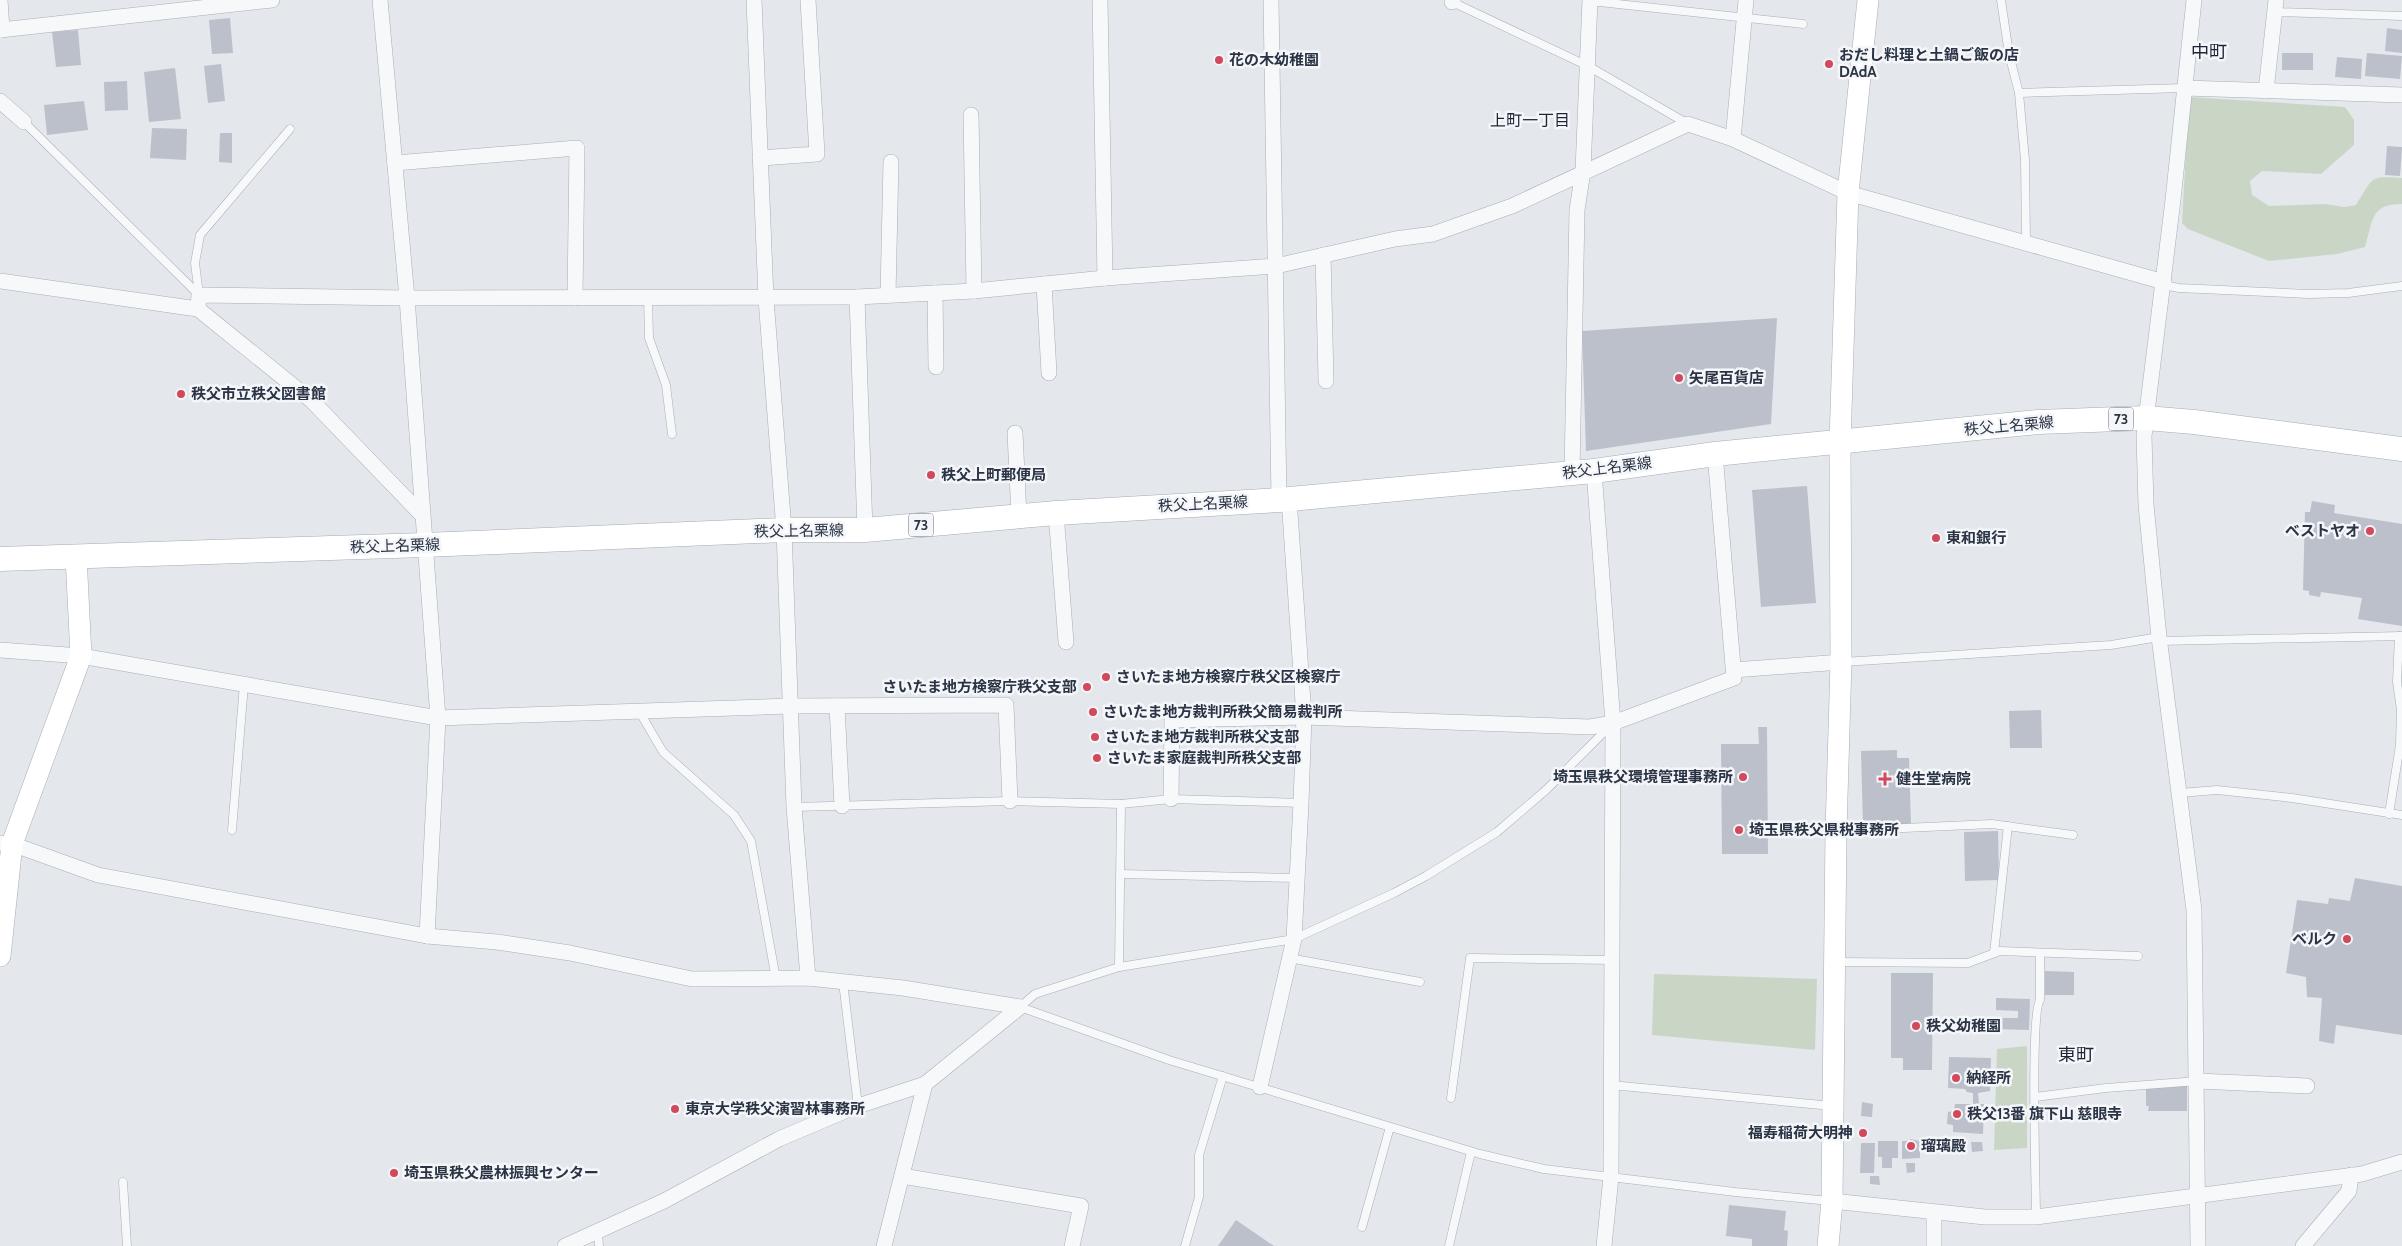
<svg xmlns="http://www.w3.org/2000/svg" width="2402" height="1246" viewBox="0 0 2402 1246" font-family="Cabin,'Noto Sans JP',sans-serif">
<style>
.green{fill:#c9d6c5}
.building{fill:#bbc0ca}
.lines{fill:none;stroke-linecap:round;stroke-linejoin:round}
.lane-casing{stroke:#a9aeb7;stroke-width:9}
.street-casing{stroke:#a9aeb7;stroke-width:16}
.secondary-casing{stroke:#a9aeb7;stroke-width:22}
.primary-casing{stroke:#a3abb8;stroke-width:25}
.lane{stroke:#f7f8fa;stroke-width:8}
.street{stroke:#f7f8fa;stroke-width:15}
.secondary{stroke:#fff;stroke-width:21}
.primary{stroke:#fff;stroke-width:24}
.poi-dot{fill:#d1495b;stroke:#f4f6f9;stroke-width:2}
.labels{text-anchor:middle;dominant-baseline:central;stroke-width:5;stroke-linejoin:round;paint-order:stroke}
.shield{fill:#f4f6f9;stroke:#676e7b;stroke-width:1}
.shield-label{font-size:14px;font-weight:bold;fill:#2b3445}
.poi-label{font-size:15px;font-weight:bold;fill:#2b3445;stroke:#f4f6f9;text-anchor:start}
.street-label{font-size:15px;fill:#2b3445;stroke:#f4f6f9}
.neighbourhood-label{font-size:16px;fill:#1d2536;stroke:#f4f6f9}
.quarter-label{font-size:18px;fill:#1d2536;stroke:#f4f6f9}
</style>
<rect width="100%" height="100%" fill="#e4e7ec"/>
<g class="green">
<path d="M2189 97 2345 107 2354 120V145L2321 174 2262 171 2250 181 2252 195 2269 206 2325 204 2344 207 2356 205C2374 177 2368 176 2402 178V204C2370 204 2373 221 2365 247L2337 254 2269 261 2188 229 2182 223Z"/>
<polygon points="1654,974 1817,979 1815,1050 1652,1035"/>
<polygon points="2027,1046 2027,1148 1994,1150 1997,1049"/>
</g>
<g class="building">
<polygon points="230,18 233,53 212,54 209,20"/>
<polygon points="2387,28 2402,30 2402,53 2385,51"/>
<polygon points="78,30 81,65 56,67 52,32"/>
<rect x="2282" y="53" width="31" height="17"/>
<polygon points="2367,53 2402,56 2400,79 2365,76"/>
<polygon points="2337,57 2362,59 2361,79 2335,77"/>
<polygon points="221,64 225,101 208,103 204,66"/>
<polygon points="175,68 181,119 149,122 144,72"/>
<polygon points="127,81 128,110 105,111 104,82"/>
<polygon points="84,101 88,130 47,135 44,105"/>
<polygon points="152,128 187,129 186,160 150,158"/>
<polygon points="220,133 232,133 232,163 219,162"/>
<polygon points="2387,146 2402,147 2400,176 2385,175"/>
<polygon points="1777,318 1771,424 1586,451 1582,331"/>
<polygon points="1807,486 1816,603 1761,607 1752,490"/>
<polygon points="2312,501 2335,505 2334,513 2402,524 2402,626 2358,619 2362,598 2321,592 2320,597 2309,595 2309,591 2303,590 2305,512 2310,512"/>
<polygon points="2041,710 2042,748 2010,748 2009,711"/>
<polygon points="1758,727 1767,727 1768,854 1722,854 1721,744 1759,744"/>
<polygon points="1897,750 1897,758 1909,758 1911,824 1863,825 1861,751"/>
<polygon points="1998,831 1999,880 1965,881 1964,832"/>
<polygon points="2355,878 2402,886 2402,1035 2336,1025 2334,1044 2319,1041 2322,998 2307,997 2306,977 2286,973 2297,900 2328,904 2329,898 2350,901"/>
<polygon points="2045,971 2074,972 2074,995 2045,995"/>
<polygon points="1891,973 1933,973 1932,1070 1903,1070 1903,1058 1891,1058"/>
<polygon points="1996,998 2030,999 2029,1030 1995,1029 1995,1018 2018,1018 2018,1011 1996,1010"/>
<polygon points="1949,1057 1991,1058 1990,1091 1978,1093 1979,1104 1984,1104 1983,1134 1953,1132 1953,1125 1947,1124 1948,1112 1954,1111 1955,1104 1973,1104 1973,1093 1967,1092 1965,1089 1948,1088"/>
<polygon points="2187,1085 2187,1111 2148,1111 2149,1106 2146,1106 2146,1087"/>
<polygon points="1862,1102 1873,1104 1872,1117 1861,1116"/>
<polygon points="1910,1139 1920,1141 1920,1158 1902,1159 1902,1141 1910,1141"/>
<polygon points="1878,1141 1898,1141 1898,1158 1892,1158 1892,1168 1882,1168 1882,1157 1878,1157"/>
<polygon points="1971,1142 1982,1142 1983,1151 1972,1152"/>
<polygon points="1861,1143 1875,1143 1874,1173 1860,1173"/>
<polygon points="1906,1163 1915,1163 1915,1172 1907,1173"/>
<polygon points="1870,1176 1879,1176 1880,1185 1870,1184"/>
<polygon points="1729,1205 1786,1211 1784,1230 1788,1231 1787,1246 1752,1246 1752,1239 1726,1236"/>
<polygon points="1236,1220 1274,1246 1218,1246"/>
</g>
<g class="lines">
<g class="lane-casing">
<g id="lane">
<polyline points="2001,0 2009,54 2019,93 2025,160 2026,243"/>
<polyline points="1450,1 1588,66 1688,124"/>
<polyline points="1590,1 1803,24"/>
<polyline points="2275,12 2402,16"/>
<polyline points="2019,93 2184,88"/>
<polyline points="24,122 199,295"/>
<polyline points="2163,285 2179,288 2309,294 2348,293 2402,286"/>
<polyline points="199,295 195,263 200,235 290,129"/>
<polyline points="648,298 649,338 666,385 672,434"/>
<polyline points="2160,641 2402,636"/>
<polyline points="1843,662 2111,645 2159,637"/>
<polyline points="639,711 663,752 734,815 751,841 776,979"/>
<polyline points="1610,726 1546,790 1497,832 1426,876 1394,893 1294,939 1119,967 1035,994 1020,1007 1169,1060 1480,1154 1544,1169 1735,1192 1830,1201"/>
<polyline points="2180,793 2217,790 2292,798 2402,815"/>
<polyline points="794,807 1010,801 1121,804 1171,799 1301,803"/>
<polyline points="2389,814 2400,745 2401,710 2397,682 2399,636"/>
<polyline points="232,830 244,684"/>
<polyline points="1838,831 1992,824 2073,835"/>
<polyline points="1120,874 1297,878"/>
<polyline points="1994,953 2008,826"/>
<polyline points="1289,958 1420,982"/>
<polyline points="1836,962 1968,963 2000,951 2138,956"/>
<polyline points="1119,967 1121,804"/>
<polyline points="843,982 858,1106"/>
<polyline points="1611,1085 1832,1106"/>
<polyline points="2035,1097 2106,1088 2198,1081"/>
<polyline points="1451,1098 1470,958 1612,960"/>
<polyline points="123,1182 127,1246"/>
<path d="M2036 1217C2036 1186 2030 1014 2040 1000V954"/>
<polyline points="1362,1227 1390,1127"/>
<polyline points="598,1233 599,1246"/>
<polyline points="1185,1246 1199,1197 1199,1155 1223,1076"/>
<polyline points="1449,1246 1471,1152"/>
</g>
</g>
<g class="street-casing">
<g id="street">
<polyline points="0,0 2,30"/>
<polyline points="380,0 407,298 438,718 427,936"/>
<polyline points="754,0 766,299 784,530 794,807 808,978"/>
<polyline points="1100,0 1105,278"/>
<polyline points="1271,0 1279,500"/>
<polyline points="2194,0 2173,200 2144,436 2146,505 2159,637 2194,910 2198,1246"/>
<polyline points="1452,2 1453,0"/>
<polyline points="0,30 272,0"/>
<polyline points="2184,88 2402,95"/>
<polyline points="2266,91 2276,0"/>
<polyline points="0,101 24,122"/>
<polyline points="971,115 974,291"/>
<polyline points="1733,139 1746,0"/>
<polyline points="760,158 817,154 808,0"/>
<polyline points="395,163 577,148 575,298"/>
<polyline points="1323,255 1326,381"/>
<polyline points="0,281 198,309 199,295 407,298 857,297 974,291 1105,278 1276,266 1395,239 1433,234 1512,206 1688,124 1733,139 1848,193 2164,282"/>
<polyline points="1044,284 1049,373"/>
<polyline points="935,293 936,367"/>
<polyline points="888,295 891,162"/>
<polyline points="857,297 865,530"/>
<polyline points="198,309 312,401 422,515"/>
<polyline points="1015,433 1019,516"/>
<polyline points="1594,471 1613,723 1611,1177 1604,1246"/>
<polyline points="1572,473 1577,210 1583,171 1590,0"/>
<polyline points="1056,513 1066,642"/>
<polyline points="0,650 81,656 438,718 790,706 1006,705 1010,801"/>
<polyline points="1734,670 1841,662"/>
<polyline points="837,706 842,806"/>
<polyline points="1171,799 1172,720 1304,717 1590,727 1613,723 1734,678 1715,454"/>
<polyline points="0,843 12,844 98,875 427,936 497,942 570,953 692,979 808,978 903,988 1020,1007"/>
<polyline points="2198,1081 2307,1086"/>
<polyline points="1260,1087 1294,939 1301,803 1304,717 1289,498"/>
<polyline points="902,1176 1081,1206 1072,1246"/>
<polyline points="1832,1201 1985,1217 2036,1217 2362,1174 2402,1162"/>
<polyline points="565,1246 664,1201 779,1139 852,1108 925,1084 1020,1007"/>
<polyline points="884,1246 925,1084"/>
<polyline points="1934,1246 1934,1213"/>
<polyline points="2303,1246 2349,1191 2351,1175"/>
</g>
</g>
<g class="secondary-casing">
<g id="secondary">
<polyline points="0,956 12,844 81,656 76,556"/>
<polyline points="1828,1246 1832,1201 1836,831 1841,662 1840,443 1848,193 1868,0"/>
</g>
</g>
<g class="primary-casing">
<polyline id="primary" points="0,559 424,545 784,530 865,530 1056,513 1279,500 1594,471 1715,454 2038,422 2146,418 2194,422 2402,449"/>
</g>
<use href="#lane" class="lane"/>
<use href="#street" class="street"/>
<use href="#secondary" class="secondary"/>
<use href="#primary" class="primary"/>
</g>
<g class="poi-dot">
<circle cx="1219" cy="60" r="5"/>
<circle cx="1829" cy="64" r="5"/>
<circle cx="1679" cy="378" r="5"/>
<circle cx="181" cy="394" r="5"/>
<circle cx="931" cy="475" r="5"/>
<circle cx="2370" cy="531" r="5"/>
<circle cx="1936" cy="538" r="5"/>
<circle cx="1106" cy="677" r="5"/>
<circle cx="1087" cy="687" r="5"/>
<circle cx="1093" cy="712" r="5"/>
<circle cx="1095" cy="737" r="5"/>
<circle cx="1097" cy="758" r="5"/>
<circle cx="1743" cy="777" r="5"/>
<path d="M1882.5 771.5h5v5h5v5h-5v5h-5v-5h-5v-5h5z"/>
<circle cx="1739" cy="830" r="5"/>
<circle cx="2347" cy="939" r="5"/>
<circle cx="1916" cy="1026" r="5"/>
<circle cx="1956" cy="1078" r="5"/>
<circle cx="675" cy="1109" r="5"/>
<circle cx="1957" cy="1114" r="5"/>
<circle cx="1863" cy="1133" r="5"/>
<circle cx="1911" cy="1146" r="5"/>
<circle cx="394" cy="1173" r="5"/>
</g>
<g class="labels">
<g class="shield">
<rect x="2108.5" y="407.5" width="25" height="23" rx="4"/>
<rect x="908.5" y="513.5" width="25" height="23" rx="4"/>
</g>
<g class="shield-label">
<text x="2121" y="419">73</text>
<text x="921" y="525">73</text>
</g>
<g class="poi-label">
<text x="1839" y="55">おだし料理と土鍋ご飯の店<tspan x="1839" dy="17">DAdA</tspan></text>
<text x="1229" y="60">花の木幼稚園</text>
<text x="1689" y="378">矢尾百貨店</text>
<text x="191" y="394">秩父市立秩父図書館</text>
<text x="941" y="475">秩父上町郵便局</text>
<text x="2360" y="531" text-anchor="end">ベストヤオ</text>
<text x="1946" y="538">東和銀行</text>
<text x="1116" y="677">さいたま地方検察庁秩父区検察庁</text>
<text x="1077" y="687" text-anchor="end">さいたま地方検察庁秩父支部</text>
<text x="1103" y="712">さいたま地方裁判所秩父簡易裁判所</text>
<text x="1105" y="737">さいたま地方裁判所秩父支部</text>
<text x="1107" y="758">さいたま家庭裁判所秩父支部</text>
<text x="1733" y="777" text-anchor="end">埼玉県秩父環境管理事務所</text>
<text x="1896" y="779">健生堂病院</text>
<text x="1749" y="830">埼玉県秩父県税事務所</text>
<text x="2337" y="939" text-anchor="end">ベルク</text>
<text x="1926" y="1026">秩父幼稚園</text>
<text x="1966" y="1078">納経所</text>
<text x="685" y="1109">東京大学秩父演習林事務所</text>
<text x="1967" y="1114">秩父13番 旗下山 慈眼寺</text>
<text x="1853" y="1133" text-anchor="end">福寿稲荷大明神</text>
<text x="1921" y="1146">瑠璃殿</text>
<text x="404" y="1173">埼玉県秩父農林振興センター</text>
</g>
<g class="street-label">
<text transform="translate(2009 426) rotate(-5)">秩父上名栗線</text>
<text transform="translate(1607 468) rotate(-7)">秩父上名栗線</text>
<text transform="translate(1203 504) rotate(-3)">秩父上名栗線</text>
<text transform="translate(799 531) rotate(-1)">秩父上名栗線</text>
<text transform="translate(395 546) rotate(-2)">秩父上名栗線</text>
</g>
<g class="neighbourhood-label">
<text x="1530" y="120">上町一丁目</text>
</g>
<g class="quarter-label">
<text x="2209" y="52">中町</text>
<text x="2076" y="1055">東町</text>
</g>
</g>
</svg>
